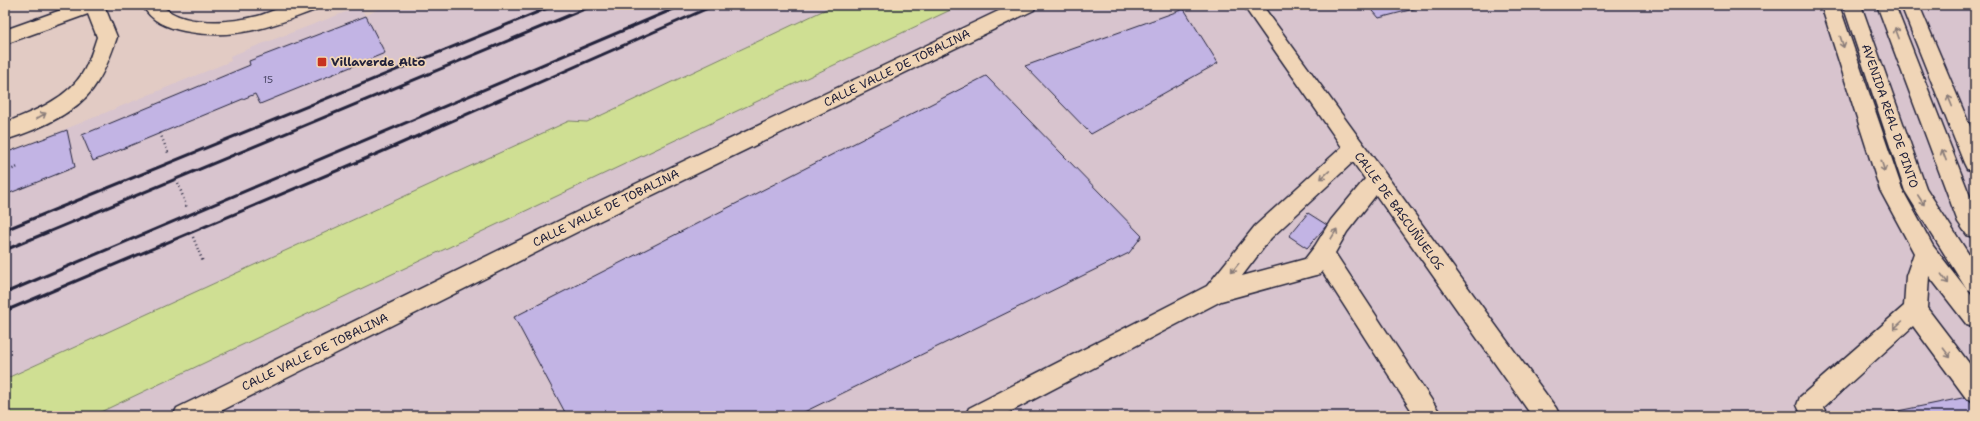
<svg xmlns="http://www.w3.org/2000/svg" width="1980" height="421" viewBox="0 0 1980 421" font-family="'Shantell Sans',sans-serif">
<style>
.built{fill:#d8c4ce}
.green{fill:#cfdf93;stroke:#788067}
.building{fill:#c2b4e4;stroke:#22223b}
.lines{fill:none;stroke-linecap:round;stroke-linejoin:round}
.minor-casing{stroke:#22223b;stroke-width:3}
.major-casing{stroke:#22223b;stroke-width:3}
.path{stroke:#22223b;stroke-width:2.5;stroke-dasharray:1 3;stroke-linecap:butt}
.minor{fill:#f0d5b7;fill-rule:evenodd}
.major{fill:#f0d5b7;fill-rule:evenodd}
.rail{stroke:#22223b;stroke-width:3}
.oneway{stroke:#897c79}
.poi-dot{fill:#c8321e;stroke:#f0d5b7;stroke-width:1.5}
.labels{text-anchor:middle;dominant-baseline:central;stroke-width:3.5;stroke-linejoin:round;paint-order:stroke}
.number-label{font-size:10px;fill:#4a4665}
.poi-label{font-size:12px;font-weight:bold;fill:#22223b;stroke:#f0d5b7;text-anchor:start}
.street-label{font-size:12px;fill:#22223b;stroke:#f0d5b7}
</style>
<rect width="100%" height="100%" fill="#e2cbc4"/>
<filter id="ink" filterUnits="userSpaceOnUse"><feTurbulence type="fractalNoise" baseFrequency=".025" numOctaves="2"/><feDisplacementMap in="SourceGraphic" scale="8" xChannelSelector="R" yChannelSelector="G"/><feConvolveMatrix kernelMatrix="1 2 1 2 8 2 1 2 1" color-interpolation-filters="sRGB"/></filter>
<g filter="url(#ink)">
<g class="built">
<polygon points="385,5 835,5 587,122 569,121 5,379 5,154 231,61 230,56 359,7 366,16"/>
<polygon points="921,5 1975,5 1975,416 89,416"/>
</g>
<polygon class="green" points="835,5 961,5 92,416 5,416 5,379 569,121 587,122"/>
<g class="building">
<polygon points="1368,5 1429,5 1379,18"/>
<polygon points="1184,9 1218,63 1091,134 1025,66"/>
<polygon points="366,16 385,53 260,104 255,94 93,161 82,135 250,65 249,61"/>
<polygon points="986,76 1142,236 1129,253 796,416 567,416 514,317"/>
<polygon points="67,130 75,167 5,195 5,153"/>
<polygon points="1308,213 1327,225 1307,248 1289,236"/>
<polygon points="1967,397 1975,407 1975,416 1873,416"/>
</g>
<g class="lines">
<g class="minor-casing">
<g id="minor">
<path d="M75 5H104L117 37C111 55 104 74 92 90 73 115 34 131 5 140V123C32 112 65 100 82 74 89 63 93 49 97 37L88 14 5 44V30Z"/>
<path d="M142 5H161C183 27 230 23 258 16 269 13 279 7 290 5 298 3 309 5 317 5L315 10C270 27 233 41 184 31 166 27 152 22 142 5Z"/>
<polygon points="1011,5 1036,5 1034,10 595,223 211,416 173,416 177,408 579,211"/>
<path d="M1243 5H1262L1556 408 1560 416H1532L1376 195 1347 232 1335 253 1442 416H1415L1322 271 1320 274 1312 276 1221 301 1002 416H965L969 408 1207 286 1255 226 1342 147ZM1353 162 1365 179 1331 220 1315 246 1305 259 1242 276 1271 238Z"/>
<polygon points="1821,5 1839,5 1902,189 1933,246 1975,300 1975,328 1967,325 1929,276 1927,308 1975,371 1975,401 1966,398 1913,326 1824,407 1829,416 1802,416 1797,405 1800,397 1904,306 1906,276 1914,253 1880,190"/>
<polygon points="1901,5 1919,5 1975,138 1975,171 1967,169 1964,163"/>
</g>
</g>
<g class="major-casing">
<g id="major">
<polygon points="1843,5 1861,5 1926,188 1975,264 1975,293 1967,290 1905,191"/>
<polygon points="1877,5 1895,5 1975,209 1975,238 1967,235 1958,222"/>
</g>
</g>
<g class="path">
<polyline points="160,133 169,155"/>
<polyline points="5,172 18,167"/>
<polyline points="178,183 187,208"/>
<polyline points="193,237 203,262"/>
</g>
<use href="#minor" class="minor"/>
<use href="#major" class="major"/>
<g class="rail">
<polyline points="5,230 555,5"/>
<polyline points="5,250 594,5"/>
<polyline points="5,293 683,5"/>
<polyline points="5,311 379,153 715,5"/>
</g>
</g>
<defs><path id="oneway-shaft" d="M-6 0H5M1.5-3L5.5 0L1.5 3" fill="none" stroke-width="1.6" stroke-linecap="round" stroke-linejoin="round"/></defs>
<g class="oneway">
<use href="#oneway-shaft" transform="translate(1897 33) rotate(-111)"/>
<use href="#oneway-shaft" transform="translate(1842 42) rotate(72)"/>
<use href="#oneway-shaft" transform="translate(1950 101) rotate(-112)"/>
<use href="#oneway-shaft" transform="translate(41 116) rotate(-30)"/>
<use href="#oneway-shaft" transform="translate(1944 155) rotate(-111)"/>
<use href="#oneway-shaft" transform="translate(1883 166) rotate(72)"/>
<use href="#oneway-shaft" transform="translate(1325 175) rotate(137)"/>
<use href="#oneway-shaft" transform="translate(1921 200) rotate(57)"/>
<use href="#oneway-shaft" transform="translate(1334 234) rotate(-59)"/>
<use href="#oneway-shaft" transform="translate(1235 268) rotate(129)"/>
<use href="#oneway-shaft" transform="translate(1945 279) rotate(53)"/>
<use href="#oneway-shaft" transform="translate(1898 325) rotate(138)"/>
<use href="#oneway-shaft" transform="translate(1947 353) rotate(53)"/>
</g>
</g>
<rect class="poi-dot" x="317" y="57" width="10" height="10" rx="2"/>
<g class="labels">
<g class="number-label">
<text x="268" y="79">15</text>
</g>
<g class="poi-label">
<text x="331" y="62">Villaverde Alto</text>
</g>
<g class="street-label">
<text transform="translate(897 68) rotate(-26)">CALLE VALLE DE TOBALINA</text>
<text transform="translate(1890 116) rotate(71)">AVENIDA REAL DE PINTO</text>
<text transform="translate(606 208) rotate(-26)">CALLE VALLE DE TOBALINA</text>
<text transform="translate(1399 211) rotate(54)">CALLE DE BASCUÑUELOS</text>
<text transform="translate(315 352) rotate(-26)">CALLE VALLE DE TOBALINA</text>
</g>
</g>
<rect width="1980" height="421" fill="none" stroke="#f0d5b7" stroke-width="20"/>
<rect x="10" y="10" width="1960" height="401" fill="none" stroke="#22223b" stroke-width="1.5" filter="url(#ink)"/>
</svg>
